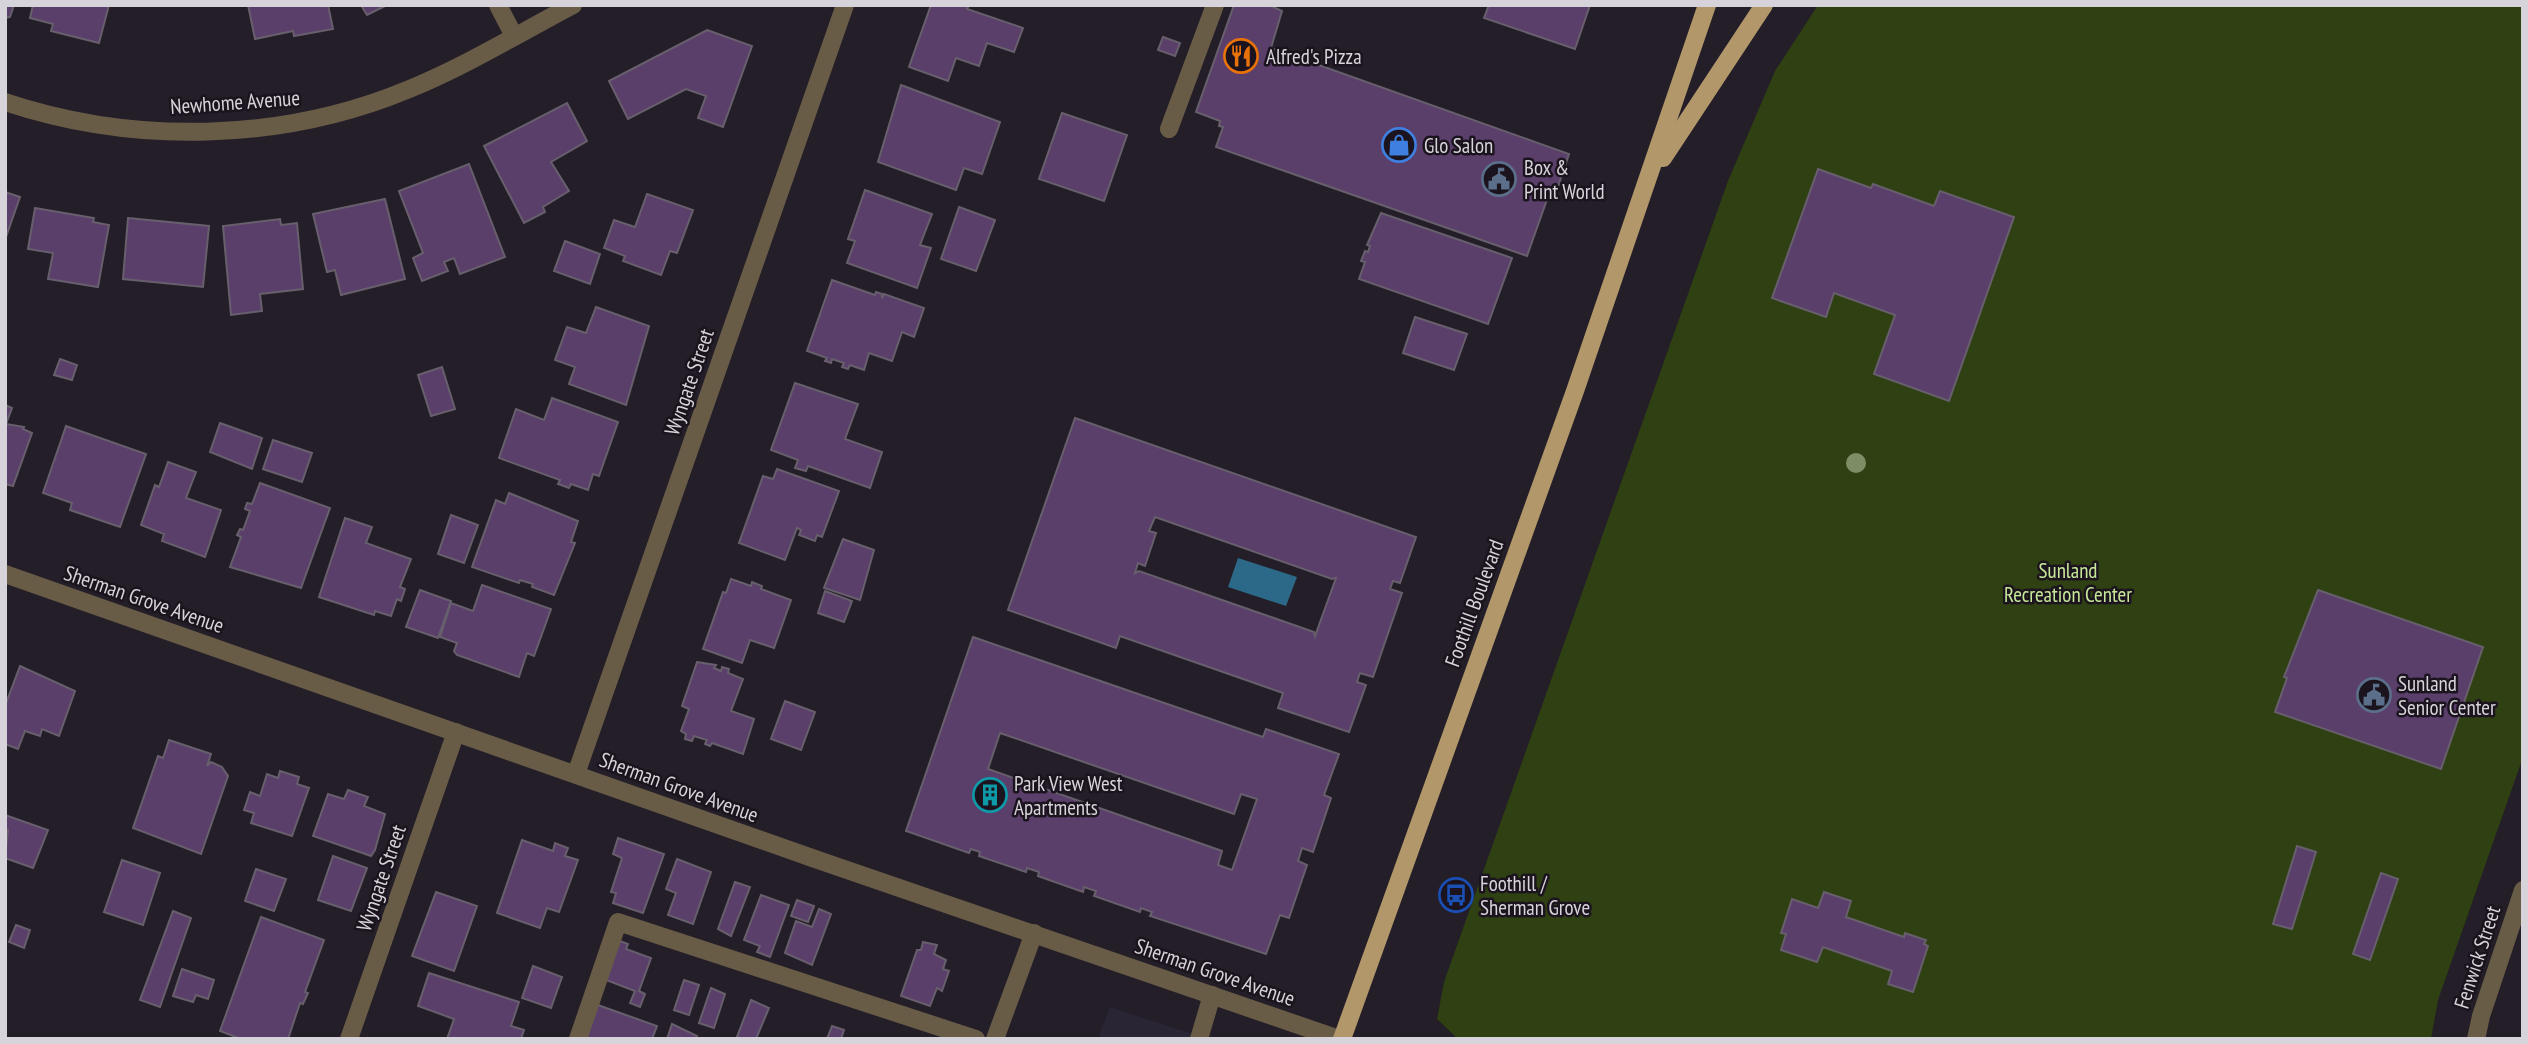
<svg xmlns="http://www.w3.org/2000/svg" width="2528" height="1044" viewBox="0 0 2528 1044" font-family="'PT Sans Narrow',sans-serif">
<style>
.commercial{fill:#292535}
.green{fill:#2f4012}
.water{fill:#2c6988}
.building{fill:#5b3f6b;stroke:#675f6c;stroke-width:2;fill-rule:evenodd}
.lines{fill:none;stroke-linecap:round;stroke-linejoin:round}
.minor{stroke:#685c47;stroke-width:18}
.major{stroke:#b1976a;stroke-width:18}
.tree{fill:#7e8d66}
.labels{text-anchor:middle;dominant-baseline:central;stroke-width:5;stroke-linejoin:round;paint-order:stroke}
.poi-label{font-size:21px;fill:#d7d3da;stroke:#1b141f;text-anchor:start}
.street-label{font-size:21px;fill:#d7d3da;stroke:#1b141f}
.park-label{font-size:21px;fill:#c7e898;stroke:#1b141f}
</style>
<rect width="100%" height="100%" fill="#241e28"/>
<polygon class="commercial" points="1110,1007 1208,1039 1098,1039"/>
<polygon class="green" points="1818,5 2523,5 2523,757 2438,1000 2431,1039 1458,1039 1437,1019 1444,982 1728,181 1775,71"/>
<polygon class="water" points="1238,558 1297,577 1286,606 1228,587"/>
<g class="building">
<polygon points="5,5 14,5 10,17 6,18"/>
<polygon points="33,5 109,5 99,43 51,31 53,24 30,18"/>
<polygon points="248,5 328,5 333,29 294,36 293,31 255,39"/>
<polygon points="361,5 387,5 367,15"/>
<polygon points="931,5 969,5 967,9 1023,28 1014,52 987,43 979,66 956,58 948,81 909,67"/>
<polygon points="1234,5 1269,5 1282,11 1271,48 1569,154 1555,196 1549,194 1527,256 1216,147 1223,127 1219,126 1220,121 1196,112"/>
<polygon points="1489,5 1590,5 1575,49 1484,18"/>
<polygon points="707,30 752,46 723,127 698,118 706,96 686,89 628,119 609,81"/>
<polygon points="1163,37 1180,43 1175,56 1158,50"/>
<polygon points="901,85 1000,122 982,174 964,168 956,190 878,162"/>
<polygon points="567,103 587,141 551,162 569,191 543,207 545,212 524,223 484,146"/>
<polygon points="1062,113 1127,135 1104,201 1039,179"/>
<polygon points="469,164 505,257 460,274 454,258 444,262 448,271 422,281 413,258 423,253 399,191"/>
<polygon points="1818,169 1871,188 1873,184 1934,206 1940,191 2014,217 1949,401 1874,374 1895,315 1834,293 1826,317 1772,298"/>
<polygon points="865,190 932,214 920,245 931,248 917,288 847,263 855,241 848,239"/>
<polygon points="5,192 20,197 5,240"/>
<polygon points="647,194 693,210 677,253 670,251 661,275 623,261 625,256 604,248 614,220 635,227"/>
<polygon points="385,199 405,279 341,295 335,270 327,272 313,214"/>
<polygon points="959,207 995,220 976,271 941,259"/>
<polygon points="35,208 94,218 93,222 109,225 98,287 48,279 53,253 28,249"/>
<polygon points="1381,213 1512,258 1488,324 1359,279 1365,262 1361,261 1365,251 1368,252 1370,246 1367,245"/>
<polygon points="128,218 209,226 203,287 123,279"/>
<polygon points="280,219 281,225 297,223 303,289 260,294 262,311 231,315 223,226"/>
<polygon points="565,241 600,254 590,284 554,271"/>
<polygon points="832,280 875,295 876,292 882,294 882,298 884,294 924,308 914,337 902,332 892,361 869,353 864,370 850,365 848,369 842,367 844,363 832,359 831,363 825,361 827,358 807,351"/>
<polygon points="596,307 649,326 626,405 569,384 575,367 555,360 567,327 586,333"/>
<polygon points="1415,317 1467,334 1454,370 1403,353"/>
<polygon points="60,359 77,365 72,380 54,375"/>
<polygon points="442,367 455,409 431,416 418,375"/>
<polygon points="795,383 858,404 845,439 882,452 870,488 808,466 806,471 795,468 798,460 771,450"/>
<polygon points="552,398 618,422 599,476 593,474 588,490 571,484 569,488 558,484 560,480 499,458 516,409 544,420"/>
<polygon points="5,405 12,408 6,424 24,427 23,429 32,433 13,486 5,484"/>
<path d="M1075 418 1416 537 1400 583 1393 581 1390 589 1402 593 1373 677 1360 673 1357 682 1366 685 1349 732 1278 708 1283 693 1120 636 1116 648 1008 610ZM1155 517 1332 579 1336 578 1315 636 1314 632 1139 571 1135 573 1138 563 1145 566 1156 533 1149 531Z"/>
<polygon points="220,423 262,438 252,469 210,452"/>
<polygon points="66,426 146,454 120,527 70,510 72,503 43,493"/>
<polygon points="273,440 312,453 302,482 263,469"/>
<polygon points="168,462 196,472 186,498 221,510 205,557 162,541 164,534 141,525 155,485 159,487"/>
<polygon points="777,469 839,491 822,537 817,535 815,541 799,535 801,530 797,528 785,560 739,543 763,476 773,479"/>
<polygon points="260,483 330,508 301,588 230,567 241,537 237,535 240,529 243,530 250,511 245,509 247,503 252,504"/>
<polygon points="509,493 578,521 571,542 575,543 554,595 532,587 533,584 520,580 519,583 472,567 496,500 505,504"/>
<polygon points="451,515 478,525 464,563 438,554"/>
<polygon points="345,518 372,527 366,543 411,559 400,587 405,589 401,601 397,599 391,616 375,611 374,615 319,597"/>
<polygon points="843,539 874,550 860,600 824,588"/>
<polygon points="731,579 751,586 752,582 762,586 761,589 791,600 774,648 750,640 742,663 703,649 723,592 726,593"/>
<polygon points="482,585 551,609 534,656 527,653 519,677 457,655 454,651 457,643 440,637 451,603 473,611"/>
<polygon points="420,590 451,601 438,638 406,627"/>
<polygon points="2318,590 2483,647 2441,769 2275,712 2287,678 2284,677"/>
<polygon points="825,591 852,601 844,622 818,613"/>
<path d="M973 637 1263 737 1266 729 1339 754 1324 795 1331 798 1313 852 1302 848 1298 861 1307 865 1289 918 1280 915 1266 954 1150 916 1152 912 1141 908 1140 912 1094 896 1096 891 1084 887 1083 892 1038 876 1039 872 1027 868 1026 872 979 856 980 852 971 849 969 853 906 831ZM1000 733 1234 814 1241 794 1257 799 1232 870 1218 865 1222 851 988 769Z"/>
<polygon points="697,662 716,665 714,668 721,671 722,667 729,669 728,673 743,679 731,711 754,719 743,754 712,743 710,746 705,744 707,740 694,736 692,741 685,739 686,734 681,731 689,709 682,706"/>
<polygon points="20,666 75,691 59,736 42,729 40,736 25,731 18,749 5,744 5,706"/>
<polygon points="785,701 815,712 801,750 771,739"/>
<polygon points="169,740 211,754 207,766 211,762 222,767 228,776 201,854 133,828 158,756 163,758"/>
<polygon points="280,771 299,777 297,784 309,788 292,836 251,823 254,813 244,810 250,792 260,796 267,774 278,778"/>
<polygon points="348,790 368,797 364,806 385,814 375,850 371,856 313,836 328,794 344,799"/>
<polygon points="5,815 48,830 33,868 5,858 8,830 5,829"/>
<polygon points="618,838 664,854 643,913 613,903 616,893 611,892 622,858 613,854"/>
<polygon points="522,840 553,851 555,843 568,848 565,856 578,860 559,912 547,908 540,928 497,913"/>
<polygon points="2297,846 2316,852 2292,929 2273,924"/>
<polygon points="333,856 367,868 351,911 318,900"/>
<polygon points="677,859 711,872 693,924 668,915 676,893 666,889"/>
<polygon points="122,860 160,873 143,925 104,912"/>
<polygon points="256,869 286,879 274,911 245,901"/>
<polygon points="2381,873 2398,879 2370,960 2353,954"/>
<polygon points="735,882 750,887 731,936 718,929"/>
<polygon points="436,892 477,906 454,971 412,956"/>
<polygon points="1824,892 1851,901 1846,917 1904,937 1905,933 1926,940 1924,944 1928,946 1913,992 1888,984 1892,971 1823,947 1817,962 1781,950 1786,934 1781,933 1792,899 1818,908"/>
<polygon points="761,895 789,905 770,957 757,952 760,946 744,940"/>
<polygon points="797,900 814,906 808,922 791,916"/>
<polygon points="819,909 831,914 812,965 785,953 796,921 812,927"/>
<polygon points="173,911 191,918 160,1007 140,1000"/>
<polygon points="261,917 324,940 305,992 308,993 303,1004 300,1003 288,1039 241,1039 220,1031"/>
<polygon points="16,925 30,930 24,948 9,942"/>
<polygon points="620,941 628,944 626,949 651,958 639,991 645,994 640,1007 630,1003 635,991 601,978"/>
<polygon points="923,942 937,945 934,954 946,960 943,969 949,971 942,991 937,988 930,1006 901,996 917,950 921,950"/>
<polygon points="533,966 562,977 551,1008 522,998"/>
<polygon points="182,969 214,980 208,999 196,995 193,1002 173,996"/>
<polygon points="429,973 519,1002 511,1026 524,1030 521,1039 447,1039 454,1019 418,1006"/>
<polygon points="684,980 699,985 689,1015 674,1010"/>
<polygon points="711,988 725,994 714,1028 699,1023"/>
<polygon points="751,1000 769,1008 756,1039 742,1039 737,1037"/>
<polygon points="595,1004 657,1026 652,1039 592,1039 583,1036"/>
<polygon points="672,1024 697,1036 696,1039 667,1039"/>
<polygon points="832,1026 844,1030 841,1039 827,1039"/>
</g>
<g class="lines">
<g class="minor">
<polyline points="498,5 514,36"/>
<path d="M5 102C134 145 281 142 407 90 464 67 518 34 573 5"/>
<polyline points="1169,129 1215,5"/>
<polyline points="5,574 818,860 1339,1039"/>
<polyline points="576,774 845,5"/>
<polyline points="349,1039 456,732"/>
<polyline points="578,1039 618,922 976,1039"/>
<polyline points="995,1039 1034,933"/>
<polyline points="1199,1039 1212,995"/>
<polyline points="2476,1039 2481,1016 2523,890"/>
</g>
<g class="major">
<polyline points="1663,158 1764,5"/>
<polyline points="1342,1039 1575,391 1707,5"/>
</g>
</g>
<circle class="tree" cx="1856" cy="463" r="10"/>
<defs>
<g id="restaurant-ring" transform="scale(1.75)"><circle r="9.5" fill="#1b141f" stroke="#e8710a" stroke-width="1.5"/><path d="M-5-6h1v4h1v-4h1v4h1v-4h1v5L-1.5 .5V6h-2V.5L-5-1ZM5-6V6H3V1.5H1.5Q1.5-4 5-6Z" fill="#e8710a"/></g>
<g id="shop-ring" transform="scale(1.75)"><circle r="9.5" fill="#1b141f" stroke="#3f7fe0" stroke-width="1.5"/><path d="M-5-2.5h2.3a2.7 3.5 0 0 1 5.4 0H5L5.5 6h-11ZM-1.5-2.5h3a1.5 2.3 0 0 0-3 0Z" fill="#3f7fe0"/></g>
<g id="civic-ring" transform="scale(1.75)"><circle r="9.5" fill="#1b141f" stroke="#5c6f8a" stroke-width="1.5"/><path d="M-.6-6.5H3V-4.5H.6V-3L4-1V1h2V6H-6V1h2V-1L-.6-3ZM-1.2 2.5V6h2.4V2.5Z" fill="#5c6f8a"/></g>
<g id="building-ring" transform="scale(1.75)"><circle r="9.5" fill="#1b141f" stroke="#0f9aa8" stroke-width="1.5"/><path d="M-4-6H4V6H1V3H-1V6H-4ZM-2.5-4.3h1.7v1.8h-1.7ZM.8-4.3h1.7v1.8H.8ZM-2.5-1h1.7V.8h-1.7ZM.8-1h1.7V.8H.8Z" fill="#0f9aa8"/></g>
<g id="bus-ring" transform="scale(1.75)"><circle r="9.5" fill="#1b141f" stroke="#1a4fb4" stroke-width="1.5"/><path d="M-5-6H5V4H4V6H2V4H-2V6H-4V4H-5ZM-3.5-4V0h7V-4ZM-3.5 1.2v1.5H-2V1.2ZM2 1.2v1.5H3.5V1.2Z" fill="#1a4fb4"/></g>
</defs>
<g fill-rule="evenodd">
<use href="#restaurant-ring" x="1241" y="56"/>
<use href="#shop-ring" x="1399" y="145"/>
<use href="#civic-ring" x="1499" y="179"/>
<use href="#civic-ring" x="2374" y="695"/>
<use href="#building-ring" x="990" y="795"/>
<use href="#bus-ring" x="1456" y="895"/>
</g>
<g class="labels">
<g class="poi-label">
<text x="1266" y="56">Alfred's Pizza</text>
<text x="1424" y="145">Glo Salon</text>
<text x="1524" y="167">Box &amp;<tspan x="1524" dy="24">Print World</tspan></text>
<text x="2398" y="683">Sunland<tspan x="2398" dy="24">Senior Center</tspan></text>
<text x="1014" y="783">Park View West<tspan x="1014" dy="24">Apartments</tspan></text>
<text x="1480" y="883">Foothill /<tspan x="1480" dy="24">Sherman Grove</tspan></text>
</g>
<g class="street-label">
<text transform="translate(235 102) rotate(-4)">Newhome Avenue</text>
<text transform="translate(689 382) rotate(-71)">Wyngate Street</text>
<text transform="translate(144 599) rotate(19)">Sherman Grove Avenue</text>
<text transform="translate(1474 603) rotate(-70)">Foothill Boulevard</text>
<text transform="translate(679 787) rotate(20)">Sherman Grove Avenue</text>
<text transform="translate(381 878) rotate(-71)">Wyngate Street</text>
<text transform="translate(2477 957) rotate(-72)">Fenwick Street</text>
<text transform="translate(1215 972) rotate(19)">Sherman Grove Avenue</text>
</g>
<g class="park-label">
<text x="2068" y="570">Sunland<tspan x="2068" dy="24">Recreation Center</tspan></text>
</g>
</g>
<rect width="2528" height="1044" fill="none" stroke="#d7d3da" stroke-width="14"/>
</svg>
